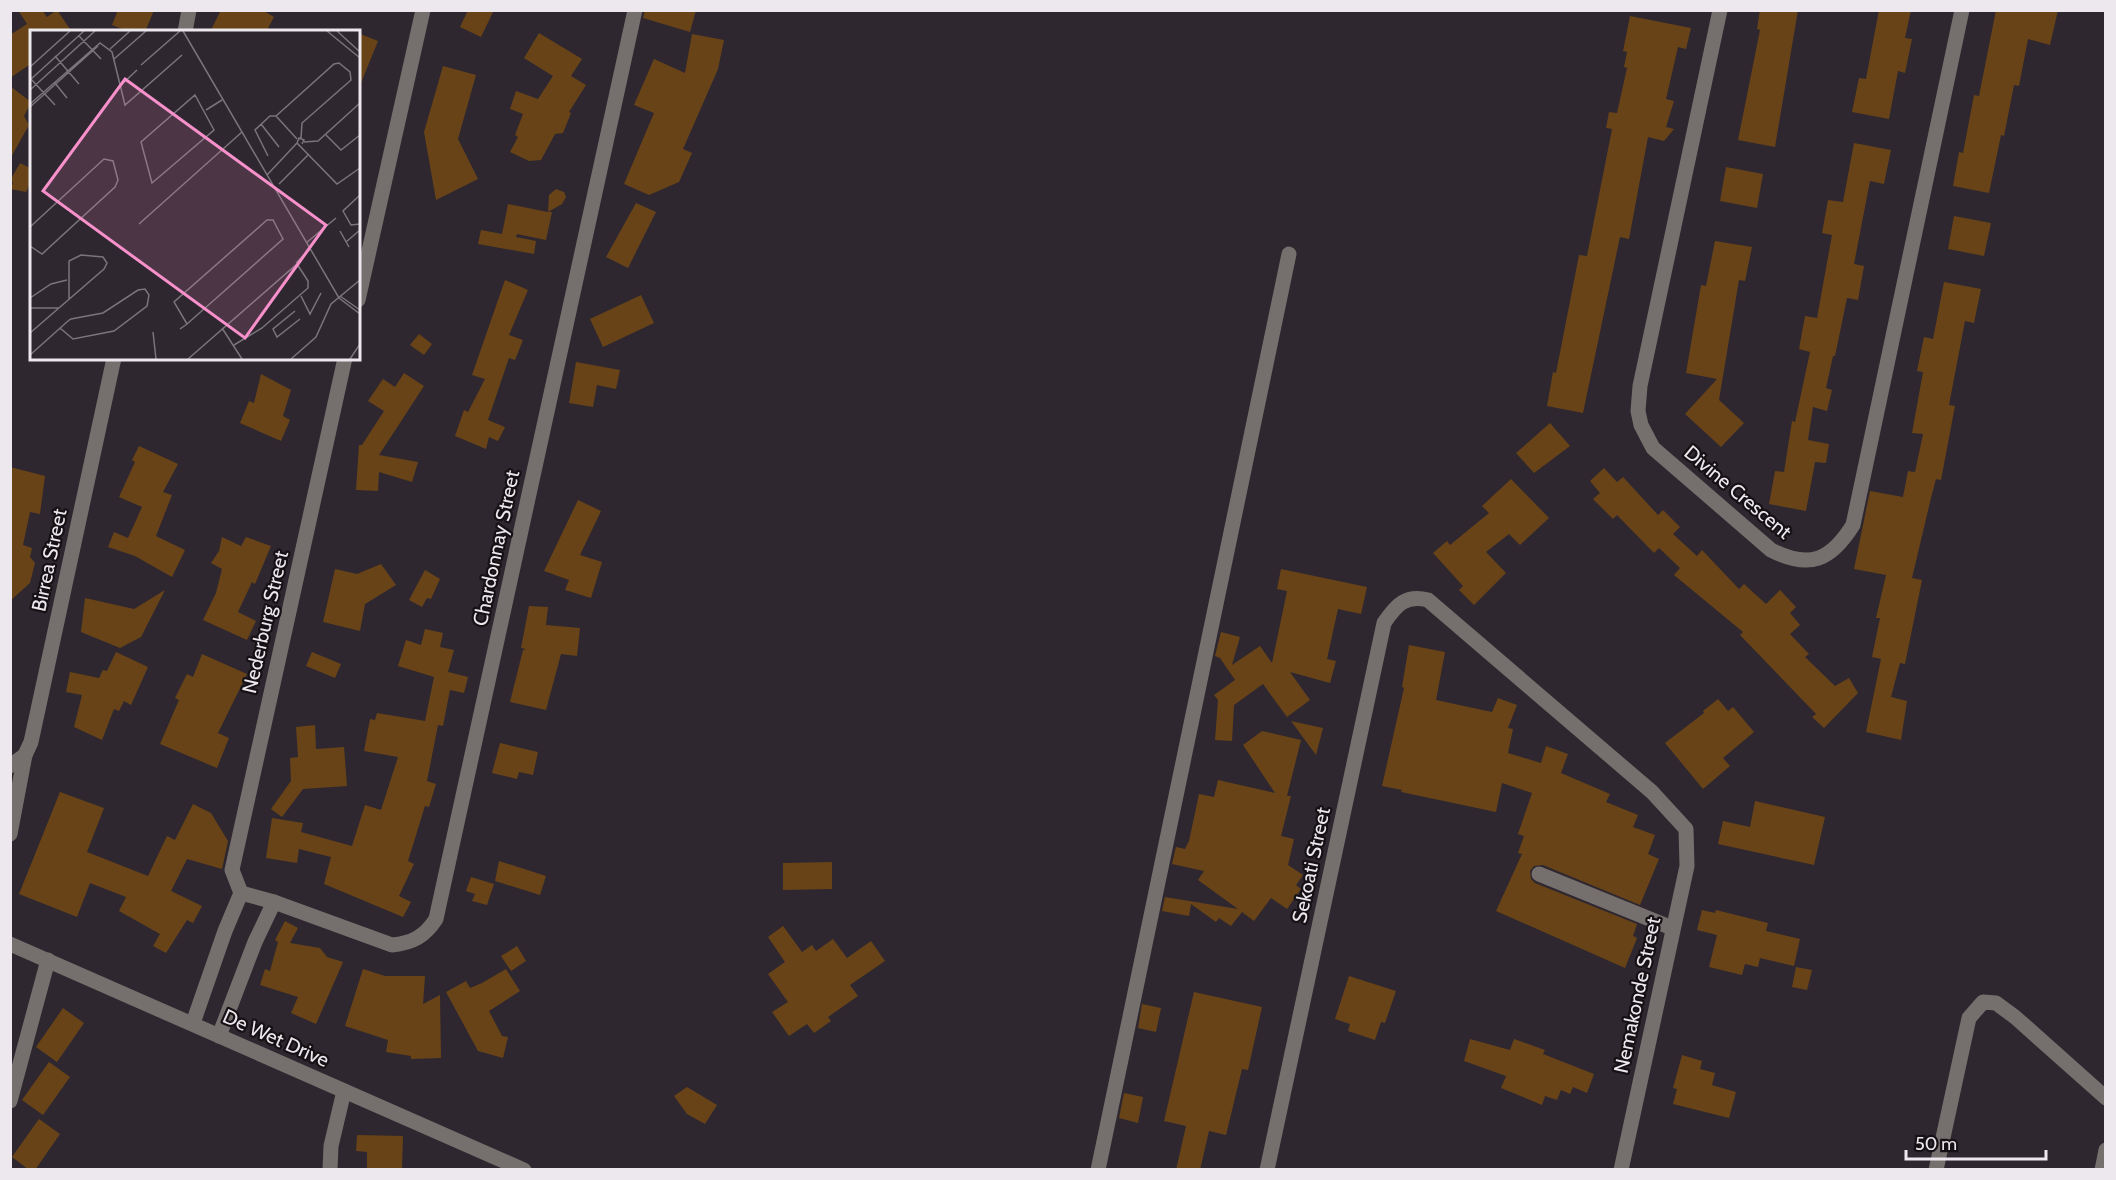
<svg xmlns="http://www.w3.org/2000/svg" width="2116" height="1180" viewBox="0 0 2116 1180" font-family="Cabin,sans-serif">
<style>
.building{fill:#684318}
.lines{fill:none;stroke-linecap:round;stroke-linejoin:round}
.minor{stroke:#75706d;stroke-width:15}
.labels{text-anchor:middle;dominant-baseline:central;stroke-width:4.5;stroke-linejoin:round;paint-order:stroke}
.street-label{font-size:20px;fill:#ede8ed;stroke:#151115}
.inset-road{fill:none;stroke:#7a747b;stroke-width:1.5}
.view{fill:#f890cb;fill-opacity:0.15;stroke:#f890cb;stroke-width:3}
.inset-edge{fill:none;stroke:#ede8ed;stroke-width:3}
</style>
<rect width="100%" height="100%" fill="#2e272f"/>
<g class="building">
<polygon points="18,10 42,10 47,17 57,10 72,32 32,32 32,63 10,78 10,35 27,24"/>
<polygon points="118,10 154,10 145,32 130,32 112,25"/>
<polygon points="221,10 262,10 274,17 266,32 210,32"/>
<polygon points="468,10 494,10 481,37 460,27"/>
<polygon points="645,10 696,10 690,32 643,18"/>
<polygon points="1760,10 1798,10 1775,147 1738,140 1760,30 1757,29"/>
<polygon points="1879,10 1911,10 1905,38 1912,39 1905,73 1898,71 1889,119 1852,112 1859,78 1866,79"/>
<polygon points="1996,10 2058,10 2050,45 2028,39 2019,86 2014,85 2004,136 2001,135 1989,193 1953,186 1959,152 1963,153 1974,95 1979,96"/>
<polygon points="1630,16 1691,28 1686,49 1678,47 1666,99 1674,101 1666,127 1674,129 1664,141 1648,137 1629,239 1620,237 1583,413 1547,406 1553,372 1556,373 1579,255 1587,256 1612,129 1606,128 1609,112 1617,113 1627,68 1624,67 1627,52 1623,51"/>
<polygon points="358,33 378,41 359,88 358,88"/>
<polygon points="539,33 582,59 571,76 586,85 569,112 571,113 563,133 555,134 541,160 529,161 510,152 518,137 515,135 523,114 510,109 516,91 538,99 553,76 524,58"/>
<polygon points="692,34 724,40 718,69 683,149 692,153 679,182 649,195 624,184 654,113 634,105 654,59 685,73"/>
<polygon points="443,66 476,75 458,139 478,179 436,200 424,132"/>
<polygon points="10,86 31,102 24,116 29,125 10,159"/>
<polygon points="1854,143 1891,150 1884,184 1870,181 1854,264 1864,266 1858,300 1847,298 1835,356 1833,356 1826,388 1832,390 1827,411 1813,407 1808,440 1829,444 1826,463 1815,462 1806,511 1769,504 1775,471 1784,472 1792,421 1795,422 1810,352 1799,349 1805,316 1817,318 1832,235 1822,233 1828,200 1843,202"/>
<polygon points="20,163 32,169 32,179 26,192 10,189 13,183 11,179"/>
<polygon points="1726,167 1763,174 1757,208 1720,201"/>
<polygon points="556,189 564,192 566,197 562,204 548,212 552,212 546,240 517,234 516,237 536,241 534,254 478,244 481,230 502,234 508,204 548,212 549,195"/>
<polygon points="636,203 656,212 628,268 606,257"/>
<polygon points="1954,216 1991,223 1984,256 1948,249"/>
<polygon points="1715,241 1752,247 1745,281 1739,280 1719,400 1744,423 1721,447 1685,414 1717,379 1686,373 1701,285 1706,286"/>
<polygon points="505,280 528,290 509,335 523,340 515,360 509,358 488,420 505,427 498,441 489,437 486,449 455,436 464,410 468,412 485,379 472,375"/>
<polygon points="1944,282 1981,289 1974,323 1965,321 1949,405 1955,406 1941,480 1936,479 1931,498 1912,578 1922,580 1905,664 1900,663 1891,697 1907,701 1901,740 1866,732 1881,659 1872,657 1880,618 1876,618 1886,575 1854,569 1870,491 1903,497 1908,471 1915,472 1923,434 1912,433 1923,372 1917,371 1924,337 1933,339"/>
<polygon points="641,295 654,323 603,347 590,319"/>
<polygon points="419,334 432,344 424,355 410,345"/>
<polygon points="576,362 620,370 616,389 597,385 593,407 569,403"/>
<polygon points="404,373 424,386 379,455 418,462 412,482 379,472 378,491 356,490 359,445 362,445 384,411 368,401 383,379 395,387"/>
<polygon points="261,374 291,390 283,416 290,420 281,441 240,423 249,401 254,403"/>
<polygon points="1550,423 1570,446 1534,473 1516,453"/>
<polygon points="139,446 178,464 163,492 172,495 156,536 185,550 172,577 135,556 108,547 114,532 128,538 142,507 119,497 135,462 132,460"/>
<polygon points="10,467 45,476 40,514 30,512 23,545 32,548 30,557 35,563 30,583 10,601"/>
<polygon points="1604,468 1617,482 1623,477 1658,515 1663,510 1680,527 1673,534 1697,556 1702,550 1739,589 1744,584 1766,604 1780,590 1796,607 1790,613 1800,625 1790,634 1809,654 1805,657 1835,686 1849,678 1858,693 1824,728 1812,717 1816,714 1740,635 1743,632 1674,575 1680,568 1659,548 1654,553 1617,515 1613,519 1593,499 1600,493 1590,481"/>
<polygon points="1511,479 1549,518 1520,545 1509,534 1486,552 1506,573 1474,605 1459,590 1463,586 1433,553 1447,541 1450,545 1489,513 1482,506"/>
<polygon points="578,500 601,511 580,555 602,562 591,598 565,590 569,580 544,571"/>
<polygon points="222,537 241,546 246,537 271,546 255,584 252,582 238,612 256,621 247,640 203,620 216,593 222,569 211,563 219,551"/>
<polygon points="381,564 396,585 365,604 360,631 323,622 335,569 357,574"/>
<polygon points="1281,569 1367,587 1361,614 1338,609 1327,659 1336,661 1330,683 1290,672 1310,700 1287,717 1263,684 1234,705 1232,741 1215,740 1218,700 1214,695 1235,680 1220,658 1215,656 1221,632 1240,637 1232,665 1260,646 1272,663 1287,591 1277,589"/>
<polygon points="425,570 440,579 431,599 427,598 422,607 409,600"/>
<polygon points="165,590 141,637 120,648 81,632 85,598 134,609"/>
<polygon points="529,606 548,607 546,625 580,628 577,656 561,654 546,710 510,702 523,650 526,649 521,648"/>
<polygon points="425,629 443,633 440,647 454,650 448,672 468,677 464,693 450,690 443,726 438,725 427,781 436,784 429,807 425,806 408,861 414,864 399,896 411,902 403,917 324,884 331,857 299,849 297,863 266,858 272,818 303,823 301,832 352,846 365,805 381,810 398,757 364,751 370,719 375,720 377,713 425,721 434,677 398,666 406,640 421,645"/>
<polygon points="1409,645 1445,652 1436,700 1492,712 1498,698 1517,705 1508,728 1513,729 1508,753 1541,763 1546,746 1568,754 1561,773 1610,794 1606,802 1638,815 1633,827 1655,835 1648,854 1659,859 1640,905 1543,865 1534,866 1530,871 1531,879 1535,883 1637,924 1633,936 1637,938 1625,968 1496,911 1522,854 1518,853 1524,836 1518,834 1532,793 1502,783 1496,812 1401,792 1402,790 1382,786 1404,688 1402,687"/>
<polygon points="116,652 148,667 131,705 124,701 119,711 114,709 102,740 74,727 82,695 66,692 70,672 99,678 103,670 107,671"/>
<polygon points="312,652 341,664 335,678 306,666"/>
<polygon points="202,654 247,674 218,733 229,738 217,768 160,744 179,700 175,698 187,674 193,677"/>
<polygon points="1718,699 1728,711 1733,707 1754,732 1723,758 1730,766 1703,789 1665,743 1704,713 1703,711"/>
<polygon points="1291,721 1323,728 1316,755"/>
<polygon points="315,725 316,749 344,747 347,786 303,789 282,817 271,809 291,781 290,758 298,757 296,727"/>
<polygon points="1262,731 1301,740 1287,796 1291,796 1281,836 1294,839 1288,865 1303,875 1296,885 1301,889 1287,909 1271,898 1254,921 1242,912 1231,926 1219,918 1216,922 1191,904 1189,916 1162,911 1165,897 1238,909 1198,880 1204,871 1172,864 1176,847 1185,849 1189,841 1199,794 1214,797 1218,780 1275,793 1243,745"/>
<polygon points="500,743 538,752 533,775 519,772 517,779 492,773"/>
<polygon points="60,792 104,808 87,852 148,876 167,836 175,840 193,804 211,813 228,841 222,869 187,859 171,891 202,906 193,923 187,920 166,953 153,946 160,934 119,911 126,897 90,883 77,917 19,894"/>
<polygon points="1755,801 1825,817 1814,865 1718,844 1723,821 1750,827"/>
<polygon points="499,861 546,876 540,895 495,881"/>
<polygon points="832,862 832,889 783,890 783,863"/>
<polygon points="471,877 494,884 487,905 472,901 475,894 466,891"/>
<polygon points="1702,910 1715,913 1716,910 1768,923 1766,931 1800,939 1794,966 1760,958 1758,967 1745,964 1742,975 1709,967 1717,935 1697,930"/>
<polygon points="285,921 298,928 290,943 320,948 327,957 343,962 316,1024 291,1013 298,997 260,985 265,969 270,971 278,942 275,940"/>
<polygon points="783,926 802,952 812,945 816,951 833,939 847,958 871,941 885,961 850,985 858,996 828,1017 831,1021 814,1033 807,1024 789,1036 772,1012 788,1002 768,974 785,962 768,937"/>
<polygon points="517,946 526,961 511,971 501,956"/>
<polygon points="1796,967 1812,970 1807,990 1792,987"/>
<polygon points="363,969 385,976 425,976 423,1004 440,995 441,1058 411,1059 411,1056 386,1052 388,1040 345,1026"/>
<polygon points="506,969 520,991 489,1011 502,1036 508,1037 503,1058 478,1051 446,992 466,981 470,988 482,983"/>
<polygon points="1349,976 1396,991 1385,1023 1381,1022 1375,1040 1348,1031 1350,1024 1335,1019"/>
<polygon points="1194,992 1262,1007 1248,1070 1242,1069 1226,1135 1209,1131 1200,1170 1176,1170 1186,1126 1164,1121"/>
<polygon points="1142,1004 1161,1008 1156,1032 1138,1028"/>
<polygon points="63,1008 84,1023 57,1062 36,1047"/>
<polygon points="1470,1039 1510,1050 1514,1039 1545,1050 1543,1054 1594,1074 1587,1093 1573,1087 1570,1094 1561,1090 1557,1100 1545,1096 1542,1105 1501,1088 1506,1076 1464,1061"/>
<polygon points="1682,1055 1702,1061 1700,1069 1715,1073 1712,1085 1736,1092 1729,1118 1673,1104 1677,1089 1673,1088"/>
<polygon points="49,1062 70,1077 43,1115 22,1100"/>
<polygon points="687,1087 717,1105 705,1124 687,1114 674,1096"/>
<polygon points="1124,1093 1143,1097 1138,1123 1119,1118"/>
<polygon points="39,1119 60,1134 35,1170 29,1170 12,1157"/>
<polygon points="357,1135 403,1136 402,1170 367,1170 367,1152 356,1151"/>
</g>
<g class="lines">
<g class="minor">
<path d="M1720 10 1640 386 1638 411 1641 425 1653 448 1771 550C1810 570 1831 560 1853 525L1962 10"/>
<polyline points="185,32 189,10"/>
<polyline points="358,300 423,10"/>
<path d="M345 358 232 870 241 893 274 902 392 945C413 943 425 936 436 919L635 10"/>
<polyline points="10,766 25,755 31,742 114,358"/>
<polyline points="10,834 25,755"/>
<polyline points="1539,874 1672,928"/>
<polyline points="10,944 524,1170"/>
<polyline points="193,1023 225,931 241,893"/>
<polyline points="219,1036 255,942 274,902"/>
<polyline points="10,1101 48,960"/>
<polyline points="330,1170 331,1146 344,1091"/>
<polyline points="1098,1170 1289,254"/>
<path d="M1267 1170 1384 623C1396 605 1406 594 1428 600L1652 792 1686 829 1687 866 1621 1170"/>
<polyline points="1936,1170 1969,1018 1983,1002 1996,1003 2015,1017 2106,1098"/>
<polyline points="2102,1170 2106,1150"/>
</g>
</g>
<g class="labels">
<g class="street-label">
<text transform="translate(1738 492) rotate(40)">Divine Crescent</text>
<text transform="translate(496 548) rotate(-78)">Chardonnay Street</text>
<text transform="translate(49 560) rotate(-78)">Birrea Street</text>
<text transform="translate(265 622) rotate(-77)">Nederburg Street</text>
<text transform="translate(1311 865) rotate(-78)">Sekoati Street</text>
<text transform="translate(1637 995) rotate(-78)">Nemakonde Street</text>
<text transform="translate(276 1038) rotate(24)">De Wet Drive</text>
</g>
</g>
<g transform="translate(30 30)">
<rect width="330" height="330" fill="#2e272f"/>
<path class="inset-road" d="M153 1 309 268 330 284M297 1 330 28M307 1 330 22M49 6 71 29M80 19 100 1M25 26 49 54M84 29 116 1M111 35 150 1M0 37 40 1M1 49 25 75M0 50 54 1M25 53 37 68M90 56 107 40M0 60 65 1M165 65 184 100 122 153 111 112ZM0 74 70 13 82 22 95 75 152 25M0 77 68 16M176 80 192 70M246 86 304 34 309 33 320 42 321 50 272 93 271 108M246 86 267 109M231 94 249 117M296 105 311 120 330 105M274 112 288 111 330 73M272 114 274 110 269 108 267 113 307 154 330 138M238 126 225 100 240 86H246M237 145 267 113M249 154 279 124M330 165 313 181 321 195 330 194M109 194 212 102M0 197 74 129 83 131 88 150 85 157 12 224 0 216M310 201 319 217M316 212 330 200M276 213 306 188M266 233 280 219M271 266 280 284 291 263M310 266 330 280M0 268 21 254 37 250M0 278H29M265 281 243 299 247 307 270 289M192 298 212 329M150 299 157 294 253 209 243 190H237L144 272 157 294M123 302 126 329M0 303 74 239 77 233 73 227 51 225 39 231V269M0 325 38 291 41 289 73 283 108 260 115 259 119 265 117 276 84 301 43 309 30 298M158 329 267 234 278 251V258L232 298 204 315M261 329 286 307 301 274 330 250M320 329 330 314"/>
<path class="view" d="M95 49 296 195 215 308 13 161Z"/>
<rect width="330" height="330" class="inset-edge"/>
</g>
<rect width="2116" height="1180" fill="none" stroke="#ede8ed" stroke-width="24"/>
<path d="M1906 1150v9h140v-9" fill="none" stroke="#ede8ed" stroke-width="3"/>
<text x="1915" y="1150" font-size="18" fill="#ede8ed" stroke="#151115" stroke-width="4.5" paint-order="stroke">50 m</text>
</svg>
